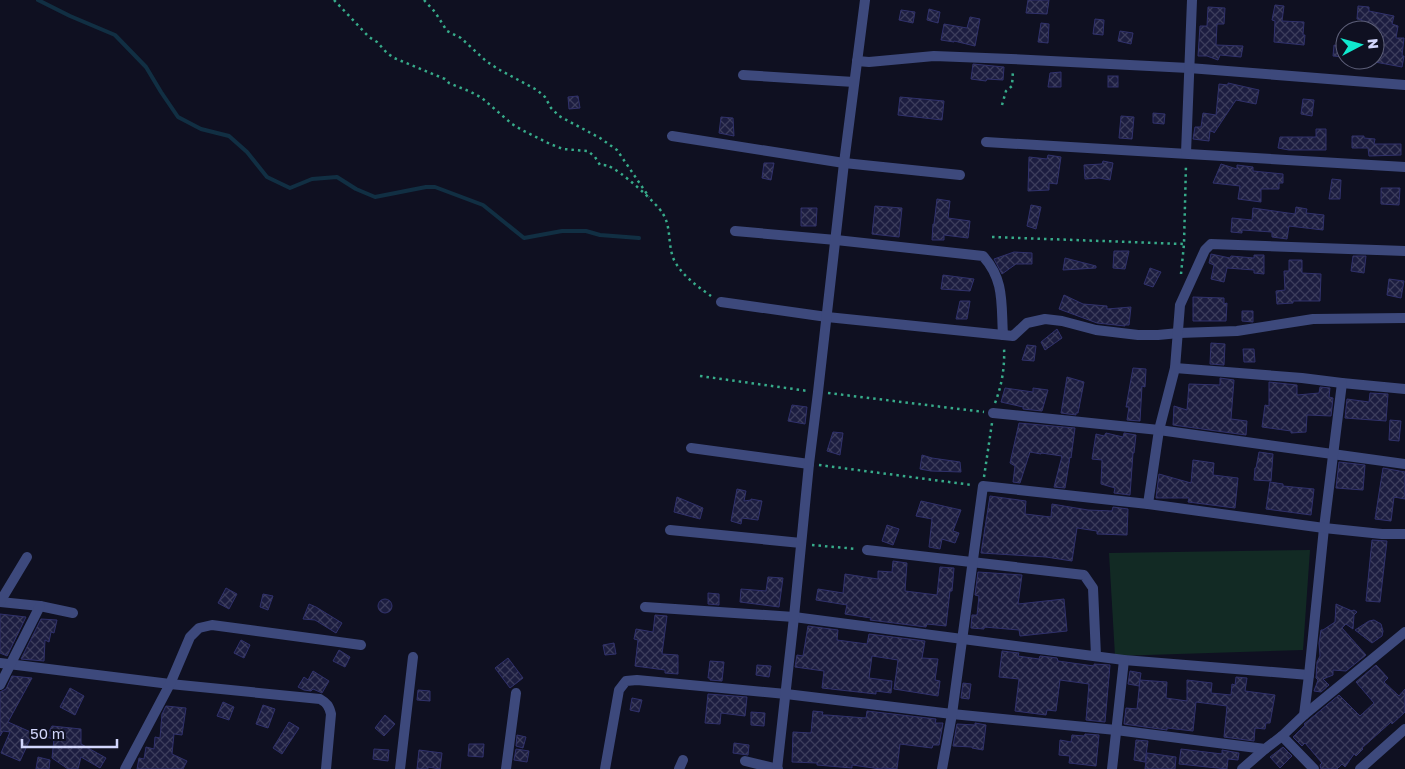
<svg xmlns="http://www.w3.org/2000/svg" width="1405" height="769" viewBox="0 0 1405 769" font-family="'Golos Text',sans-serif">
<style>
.pitch{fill:#122a24}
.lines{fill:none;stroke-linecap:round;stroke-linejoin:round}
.stream{stroke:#112f43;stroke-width:4}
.building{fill:url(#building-cross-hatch);stroke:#30316b}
.path{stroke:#37ab8a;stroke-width:2.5;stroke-dasharray:2.5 4;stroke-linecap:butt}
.street{stroke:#3d497c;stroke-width:10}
</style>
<defs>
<pattern id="building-cross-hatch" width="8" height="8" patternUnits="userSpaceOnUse" patternTransform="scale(1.25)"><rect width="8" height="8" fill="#1c1d40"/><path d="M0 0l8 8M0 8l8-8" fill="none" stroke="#3c3d5c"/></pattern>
</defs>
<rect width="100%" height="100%" fill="#0f1021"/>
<polygon class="pitch" points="1310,550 1303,650 1115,656 1109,553"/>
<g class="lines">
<polyline class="stream" points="38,0 70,16 115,35 146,67 161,92 178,117 201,129 229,136 247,152 267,177 290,188 312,179 337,177 356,189 375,197 426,187 435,187 483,205 524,238 562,231 586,231 600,235 639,238"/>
</g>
<g class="building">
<polygon points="1028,0 1049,0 1047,14 1026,13"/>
<polygon points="1275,5 1284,6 1282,21 1304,22 1303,35 1305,35 1304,45 1274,42 1275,21 1272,20"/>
<polygon points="1358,6 1369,7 1369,11 1394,16 1392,24 1398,26 1396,38 1404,38 1402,56 1404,56 1402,67 1375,62 1375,45 1380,30 1360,30 1362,20 1357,19"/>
<polygon points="1208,7 1225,8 1224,24 1217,24 1216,45 1243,46 1241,57 1220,55 1218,60 1207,56 1198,56 1200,26 1207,26"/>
<polygon points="929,9 940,12 938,23 927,20"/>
<polygon points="901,10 915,12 913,23 899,20"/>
<polygon points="970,17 980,19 975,46 954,41 954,42 941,40 944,24 967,28"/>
<polygon points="1095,19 1104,20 1103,35 1093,34"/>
<polygon points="1041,23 1049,24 1048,43 1038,42"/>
<polygon points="1120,31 1133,33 1131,44 1118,41"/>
<polygon points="1334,45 1344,47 1343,57 1333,56"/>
<polygon points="973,64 1004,67 1003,80 987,79 986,81 971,79"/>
<polygon points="1061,72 1061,87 1048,87 1050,73"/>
<rect x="1108" y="76" width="10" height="11"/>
<polygon points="1228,83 1259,90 1256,104 1236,100 1214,133 1214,132 1210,131 1209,141 1193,139 1195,127 1201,127 1203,113 1216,115 1219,84 1228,85"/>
<polygon points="578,96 580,108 569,109 568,97"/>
<polygon points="900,97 944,101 942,120 898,115"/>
<polygon points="1303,99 1314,100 1312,116 1301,114"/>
<polygon points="1153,113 1165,114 1164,124 1153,123"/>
<polygon points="1121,116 1134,117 1132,139 1119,138"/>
<polygon points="721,117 733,118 734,136 719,133"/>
<polygon points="1316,129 1326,129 1326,150 1289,150 1278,148 1280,137 1316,137"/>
<polygon points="1352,136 1364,136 1364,138 1375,139 1374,144 1401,144 1401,155 1369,156 1368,148 1352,148"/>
<polygon points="1048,155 1061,157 1057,184 1049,183 1049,190 1028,191 1029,157 1047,159"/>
<polygon points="1103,161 1113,163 1110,180 1099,178 1085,179 1084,165 1102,164"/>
<polygon points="764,163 774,163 771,180 762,178"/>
<polygon points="1221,164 1237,169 1237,165 1253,167 1253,171 1283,174 1283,183 1279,183 1279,189 1261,189 1261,202 1238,199 1240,186 1213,183"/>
<polygon points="1332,179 1341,180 1340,199 1329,199"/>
<polygon points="1381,188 1400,188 1399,205 1381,204"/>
<polygon points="937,199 950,201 948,218 970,221 968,238 944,235 944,240 932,240 933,224 934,224"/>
<polygon points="1031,205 1041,207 1036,229 1027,226"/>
<polygon points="875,206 902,208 899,237 872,234"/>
<polygon points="1296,207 1307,209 1306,213 1324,215 1323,230 1289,226 1287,239 1272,237 1272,232 1242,230 1242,233 1231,232 1232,218 1252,220 1253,208 1295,214"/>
<polygon points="801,208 817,208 816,226 801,226"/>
<polygon points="1114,251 1129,251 1125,269 1113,268"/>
<polygon points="1014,252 1032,253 1032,264 1016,264 1002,274 994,259"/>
<polygon points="1211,254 1230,258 1231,256 1254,258 1254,255 1264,255 1264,274 1254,273 1254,270 1227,268 1224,282 1211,279 1214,265 1209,263"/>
<polygon points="1353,256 1366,256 1364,273 1351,271"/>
<polygon points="1065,258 1096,266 1096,268 1063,270"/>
<polygon points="1289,260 1302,260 1302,273 1321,274 1320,301 1293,301 1293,303 1277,304 1276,291 1285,290 1284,271 1289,271"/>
<polygon points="1150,268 1161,272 1153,287 1144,284"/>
<polygon points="943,275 974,279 970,291 941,289"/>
<polygon points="1389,279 1404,281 1401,298 1387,295"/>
<polygon points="1064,295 1083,304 1107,306 1107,309 1131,307 1129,325 1125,325 1125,326 1097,323 1059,309"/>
<polygon points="1193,297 1224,298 1224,304 1227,303 1226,321 1193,321"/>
<polygon points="960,301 970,301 967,319 956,319"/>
<polygon points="1242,311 1253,311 1253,322 1242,321"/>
<polygon points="1057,329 1062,338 1045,350 1041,342"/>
<polygon points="1211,343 1225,344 1224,365 1210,364"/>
<polygon points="1027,345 1036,346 1034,361 1022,360"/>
<polygon points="1243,349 1254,349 1255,362 1244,362"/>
<polygon points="1133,368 1146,369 1145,387 1142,386 1140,421 1127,420 1129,407 1126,407"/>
<polygon points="1067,377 1084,382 1078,413 1076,413 1076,415 1061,413"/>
<polygon points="1220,378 1234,380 1231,419 1247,421 1246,435 1173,425 1174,406 1187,410 1189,384 1220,385"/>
<polygon points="1269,382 1297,385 1297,395 1319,393 1320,387 1330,388 1329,397 1333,398 1331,416 1307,415 1306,432 1291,433 1291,431 1262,427 1265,405 1269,406"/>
<polygon points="1005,388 1033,392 1033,388 1048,390 1042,411 1023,409 1023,407 1001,402"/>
<polygon points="1370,393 1388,394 1386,421 1345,418 1347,399 1369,402"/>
<polygon points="792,405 807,407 805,424 788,421"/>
<polygon points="1390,420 1401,421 1399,441 1389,440"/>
<polygon points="1019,423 1075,428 1071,458 1070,457 1065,488 1054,487 1062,456 1041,453 1041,454 1030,452 1020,483 1013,482 1015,466 1010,463"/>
<polygon points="833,432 843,433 840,455 827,451"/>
<polygon points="1106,433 1123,437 1124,433 1136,435 1134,453 1133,453 1130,495 1114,493 1115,488 1101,484 1102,460 1092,459 1096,434 1104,436"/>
<polygon points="1259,452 1273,454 1271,481 1254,480 1255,468 1256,468"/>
<polygon points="922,455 932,458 960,462 961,472 931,471 920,469"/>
<polygon points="1193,460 1214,463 1213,475 1238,478 1235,508 1188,502 1189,498 1156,498 1159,474 1191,483"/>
<polygon points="1339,462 1365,465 1363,490 1336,488"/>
<polygon points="1383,468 1405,472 1405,499 1394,497 1391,521 1375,519"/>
<polygon points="1270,482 1283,484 1283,486 1314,489 1311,515 1266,509"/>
<polygon points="737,489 746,491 744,501 751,500 751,499 762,501 758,520 742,518 741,524 731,521"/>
<polygon points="990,496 1026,501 1025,514 1051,517 1052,504 1088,510 1112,511 1113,507 1128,509 1127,535 1097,534 1097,531 1077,528 1072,561 1046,557 981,553"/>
<polygon points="677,497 703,508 700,519 674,512"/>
<polygon points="921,501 961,510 953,531 959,533 955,543 942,539 940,549 929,547 932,519 916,516"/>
<polygon points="887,525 899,529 893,545 882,541"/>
<polygon points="1372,540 1387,541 1380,602 1366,601"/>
<polygon points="893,561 907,563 905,591 937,595 940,567 954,568 952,591 950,591 946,626 927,624 926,627 870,620 871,618 845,614 847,605 816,600 818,589 843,593 845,574 878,579 878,571 892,572"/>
<polygon points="978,572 1022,575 1018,604 1064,599 1067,631 1020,636 1019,630 984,627 984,629 971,628 972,615 977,615 979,596 975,595"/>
<polygon points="768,577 783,578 779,607 740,602 741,589 766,591"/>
<polygon points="226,588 237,594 229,609 218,603"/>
<polygon points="708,593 719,594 719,605 708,604"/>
<polygon points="263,594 273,596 268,610 260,607"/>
<circle cx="385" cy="606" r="7"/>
<polygon points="309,604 316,607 342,623 336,633 315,620 303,619"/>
<polygon points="1336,604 1352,611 1354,610 1357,612 1354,615 1353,629 1346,624 1342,628 1366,655 1346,671 1333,670 1333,675 1323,679 1329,685 1321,692 1314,691 1318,680 1316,678 1317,662 1320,656 1319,643 1321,630 1323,630 1335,622"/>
<polygon points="0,614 26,617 7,656 0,653"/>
<polygon points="655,615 667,616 662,654 678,655 678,674 665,673 665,670 635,666 638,640 634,639 636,629 653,632"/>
<polygon points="41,619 57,620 54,633 51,632 49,642 45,640 44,661 21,659"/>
<polygon points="1374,620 1381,624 1383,631 1382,636 1372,643 1355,630 1369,621"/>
<polygon points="808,626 838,630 837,640 867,644 869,634 925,641 922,658 938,659 935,680 940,681 938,696 894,689 898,660 872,656 869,678 892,681 891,693 876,691 876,694 822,688 824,671 795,667 797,655 803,656"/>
<polygon points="241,640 250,645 244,658 234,653"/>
<polygon points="614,643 616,654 605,655 603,645"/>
<polygon points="339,650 350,657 345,667 333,661"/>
<polygon points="1002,651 1019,653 1018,656 1039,659 1040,656 1057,658 1058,661 1094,666 1094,664 1110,665 1105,722 1086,720 1089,684 1060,680 1056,711 1047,710 1046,715 1015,711 1019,679 999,677"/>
<polygon points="508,658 523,678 510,688 495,668"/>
<polygon points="710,661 724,662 722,681 710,680 710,678 708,678"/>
<polygon points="757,665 771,666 769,677 756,675"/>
<polygon points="1376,665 1388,678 1384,682 1399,696 1405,689 1405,712 1392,724 1391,722 1362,748 1363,749 1356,756 1354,754 1345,767 1342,764 1337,769 1321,769 1320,765 1322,763 1305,743 1302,746 1293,737 1305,725 1304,724 1309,720 1339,695 1360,716 1374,703 1356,682"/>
<polygon points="313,671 329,681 322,693 313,689 311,691 304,690 298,687 304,677 308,680"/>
<polygon points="1130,671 1141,673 1139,686 1128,684"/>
<polygon points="12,676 32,678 8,722 33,733 20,761 1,753 10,732 3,731 0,736 0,692 6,689"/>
<polygon points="1236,677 1247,678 1245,691 1275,695 1270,723 1266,723 1265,729 1255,728 1254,741 1224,737 1227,706 1196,702 1193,731 1167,728 1167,730 1124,724 1126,708 1137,709 1140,680 1167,682 1166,698 1187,701 1187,680 1212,683 1211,693 1231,695 1232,684 1235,685"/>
<polygon points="963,683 971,684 969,699 961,698"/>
<polygon points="70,688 84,696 75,715 60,707"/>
<polygon points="418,690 430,691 430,701 417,700"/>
<polygon points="708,694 747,697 745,716 721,713 720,724 705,723"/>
<polygon points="632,698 642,700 639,712 630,710"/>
<polygon points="223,702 234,707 229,720 217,716"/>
<polygon points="263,705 275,709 268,728 256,724"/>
<polygon points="166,706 186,708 182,735 174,734 172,754 187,761 183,769 137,769 139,758 144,759 146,747 154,749 155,737 160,738 162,714"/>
<polygon points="813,711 823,712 822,715 827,715 866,718 867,711 936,719 935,723 943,723 939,745 933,745 932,748 900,744 897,769 883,768 881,769 852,765 852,768 817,765 817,763 792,762 793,732 811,733"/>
<polygon points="751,712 765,713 764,726 751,725"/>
<polygon points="385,715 395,724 384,736 375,728"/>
<polygon points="289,722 299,728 282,754 273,748"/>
<polygon points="975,723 986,725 983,750 972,748 972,747 953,746 957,724 975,725"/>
<polygon points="52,726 81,729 81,744 106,758 100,768 81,757 78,769 68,769 52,758 54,739 46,737"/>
<polygon points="1085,734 1099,735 1096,766 1069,763 1070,756 1059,755 1060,740 1071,742 1072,735 1084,736"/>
<polygon points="517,735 526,737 523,748 516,746"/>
<polygon points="1136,740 1148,741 1145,762 1134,760"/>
<polygon points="734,743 749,745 748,755 733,753"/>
<polygon points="469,744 484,744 483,757 468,756"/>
<polygon points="1283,747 1292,756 1280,768 1270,757"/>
<polygon points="374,749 389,750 388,761 373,759"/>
<polygon points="516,749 529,751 527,762 514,760"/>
<polygon points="1181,749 1222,754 1222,750 1239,753 1238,760 1228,759 1227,769 1179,764"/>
<polygon points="419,750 442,753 440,769 428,767 428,769 417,769"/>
<polygon points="1147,753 1176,757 1175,769 1145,769"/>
<polygon points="38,757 50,760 49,769 36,769"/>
</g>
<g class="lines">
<g class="path">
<path d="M334 0 369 37 377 42 387 53 394 58 445 79 449 83 471 92 482 98 512 124 522 130 550 144 563 149 588 151 595 157 600 165C603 165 606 165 608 166 619 169 658 204 663 214 672 228 667 247 675 262 684 277 697 286 711 296"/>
<polyline points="424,0 435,12 447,31 461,38 486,61 498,69 537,90 545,97 551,108 559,116 600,138 617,150 649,197"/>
<polyline points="1002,105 1006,91 1012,86 1013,70"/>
<polyline points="992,237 1184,244"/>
<polyline points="1181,274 1184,244 1186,164"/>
<polyline points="700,376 808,391"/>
<polyline points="828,393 984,412"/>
<path d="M995 403C1002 385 1005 366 1004 347"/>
<polyline points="819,465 972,485"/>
<polyline points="984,477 992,423"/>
<polyline points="812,545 857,549"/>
</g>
<g class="street">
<polyline points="857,61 869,62 934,56 1011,59 1189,68 1405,85"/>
<polyline points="743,75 854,82"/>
<polyline points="672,136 844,163 960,175"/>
<polyline points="986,142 1405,167"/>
<polyline points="1186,153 1192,0"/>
<path d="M735 231 836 240 983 256C1005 280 1001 305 1003 335"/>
<polyline points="721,302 827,317 1013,336 1027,323 1045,319 1062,321 1096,330 1138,335 1158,335 1179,333 1237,331 1313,319 1405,318"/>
<polyline points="1175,368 1302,378 1342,383 1405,389"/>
<polyline points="993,413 1159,430 1405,464"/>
<polyline points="691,448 809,464"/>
<polyline points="1148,504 1159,430 1175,368 1180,305 1205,250 1211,244 1405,251"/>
<polyline points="670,530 801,543"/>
<polyline points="867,550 1084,575 1093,588 1096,656"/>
<polyline points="0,602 40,606 73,613"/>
<polyline points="0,602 27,557"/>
<polyline points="645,607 794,617 1124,660 1309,675"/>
<path d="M0 663 170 684 320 699C327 703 329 706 331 714L326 769"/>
<polyline points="0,685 40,606"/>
<polyline points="1304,715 1405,632"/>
<polyline points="1282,736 1314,769"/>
<polyline points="745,761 778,769"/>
<polyline points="125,769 170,684 190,637 199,628 212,625 361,645"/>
<polyline points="400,769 413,657"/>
<polyline points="506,769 516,693"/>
<polyline points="605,769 619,690 626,681 637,680 786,694 952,714 1116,730 1265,749 1282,736 1304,715 1309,675 1324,528 1342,383"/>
<polyline points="679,769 683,760"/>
<polyline points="777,769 794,617 809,464 818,392 844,163 865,0"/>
<polyline points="942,769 952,714 983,486 1148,504 1324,528 1382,534 1405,534"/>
<polyline points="1112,769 1124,660"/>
<polyline points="1242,769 1265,749"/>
<polyline points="1360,769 1405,729"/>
</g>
</g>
<g transform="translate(1360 45) rotate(84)"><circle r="24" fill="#0f1021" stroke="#5d5f79"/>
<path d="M0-4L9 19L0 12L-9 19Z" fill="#10e9ce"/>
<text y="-8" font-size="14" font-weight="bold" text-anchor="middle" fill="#d2d6fc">N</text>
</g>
<path d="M22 739v8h95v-8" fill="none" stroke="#d2d6fc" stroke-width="2.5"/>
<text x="30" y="739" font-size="15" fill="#d2d6fc" stroke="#0f1021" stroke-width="4" paint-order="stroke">50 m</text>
</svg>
